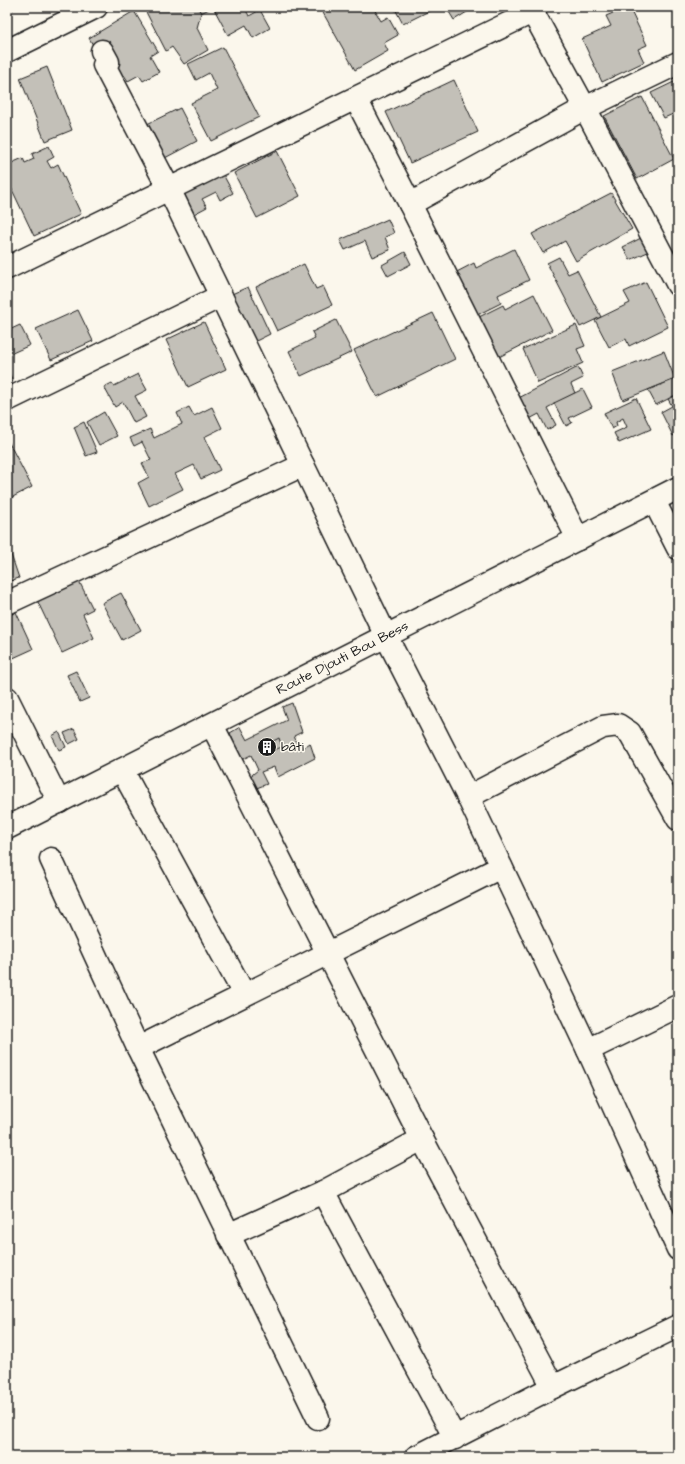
<svg xmlns="http://www.w3.org/2000/svg" width="685" height="1464" viewBox="0 0 685 1464" font-family="'Architects Daughter',sans-serif">
<style>
.building{fill:#c3c0b8;stroke:#1c1c1c}
.lines{fill:none;stroke-linecap:round;stroke-linejoin:round}
.minor-casing{stroke:#1c1c1c;stroke-width:25}
.secondary-casing{stroke:#1c1c1c;stroke-width:25}
.minor{stroke:#fbf7ec;stroke-width:22}
.secondary{stroke:#fbf7ec;stroke-width:22}
.labels{text-anchor:middle;dominant-baseline:central;stroke-width:3;stroke-linejoin:round;paint-order:stroke}
.street-label{font-size:14px;fill:#1c1c1c;stroke:#fbf7ec}
.poi-label{font-size:14px;fill:#1c1c1c;stroke:#fbf7ec;text-anchor:start}
</style>
<rect width="100%" height="100%" fill="#fbf7ec"/>
<filter id="ink" filterUnits="userSpaceOnUse"><feTurbulence type="fractalNoise" baseFrequency=".025" numOctaves="2"/><feDisplacementMap in="SourceGraphic" scale="8" xChannelSelector="R" yChannelSelector="G"/><feConvolveMatrix kernelMatrix="1 2 1 2 8 2 1 2 1" color-interpolation-filters="sRGB"/></filter>
<g filter="url(#ink)">
<g class="building">
<polygon points="7,7 16,7 7,13"/>
<polygon points="151,7 198,7 201,13 197,28 208,50 184,64 172,47 166,51 145,10"/>
<polygon points="198,7 213,7 201,13"/>
<polygon points="213,7 248,7 245,8 249,16 260,10 270,28 253,38 246,25 228,35"/>
<polygon points="330,7 373,7 381,21 388,17 398,35 384,43 388,51 355,70 322,11"/>
<polygon points="394,7 437,7 403,24"/>
<polygon points="446,7 475,7 454,20"/>
<polygon points="627,7 629,7 647,45 638,49 644,62 602,82 582,39 611,26 606,16"/>
<polygon points="134,11 158,51 150,56 159,72 143,81 139,75 128,81 124,75 113,81 89,38"/>
<polygon points="223,47 259,117 211,141 191,103 217,90 209,73 196,80 188,64"/>
<polygon points="47,67 72,130 45,141 20,78"/>
<polygon points="454,80 478,132 410,163 386,112"/>
<polygon points="678,80 678,125 673,114 664,118 651,93"/>
<polygon points="642,97 674,159 637,179 604,116"/>
<polygon points="180,108 197,141 163,159 145,125"/>
<polygon points="49,146 54,157 47,161 51,168 58,164 81,214 34,236 7,179 7,165 23,158 25,163 34,159 32,154"/>
<polygon points="277,151 300,196 257,218 234,173"/>
<polygon points="218,165 233,193 220,200 216,192 202,199 207,207 175,224 162,194"/>
<polygon points="611,193 632,229 576,261 565,241 543,253 532,234"/>
<polygon points="388,219 394,233 385,237 390,250 372,257 365,241 345,250 340,240"/>
<polygon points="643,237 650,251 630,260 623,247"/>
<polygon points="514,249 529,280 498,295 501,303 477,315 451,275 474,263 476,268"/>
<polygon points="405,252 411,264 388,276 382,265"/>
<polygon points="559,257 568,274 577,270 601,317 580,327 547,263"/>
<polygon points="304,264 316,289 323,286 332,305 277,331 256,287"/>
<polygon points="646,282 668,327 629,346 626,339 609,347 595,320 630,303 624,292"/>
<polygon points="248,287 270,334 250,344 227,296"/>
<polygon points="534,294 552,330 491,361 471,321 503,305 505,309"/>
<polygon points="78,310 93,341 51,360 36,329"/>
<polygon points="433,313 455,359 377,397 354,350"/>
<polygon points="336,320 352,352 301,376 289,351 315,338 312,332"/>
<polygon points="204,322 226,369 188,387 166,340"/>
<polygon points="20,325 30,345 8,355 7,331"/>
<polygon points="576,325 585,346 577,349 583,363 538,383 523,349"/>
<polygon points="664,351 675,379 623,400 612,372"/>
<polygon points="578,367 583,378 571,384 575,393 547,408 556,425 547,430 539,414 522,423 511,402"/>
<polygon points="7,369 13,381 7,384"/>
<polygon points="138,374 147,390 135,396 146,417 134,423 123,402 115,407 104,387 112,383 114,386"/>
<polygon points="678,378 678,394 656,405 648,390"/>
<polygon points="583,389 592,407 569,418 572,423 566,426 554,403"/>
<polygon points="676,395 678,399 678,433 673,436 661,412 672,406 668,399"/>
<polygon points="636,398 651,429 619,443 614,433 627,427 623,418 616,422 617,426 612,429 604,413"/>
<polygon points="189,407 194,416 212,407 222,428 204,437 220,470 201,479 194,465 175,474 183,489 149,506 138,483 149,477 142,463 151,460 142,442 134,446 130,438 150,429 154,438 182,424 177,413"/>
<polygon points="104,412 117,436 99,445 87,422"/>
<polygon points="84,422 97,452 86,456 74,427"/>
<polygon points="7,439 32,487 7,500"/>
<polygon points="7,543 19,578 7,582"/>
<polygon points="78,579 93,609 83,614 94,638 62,653 36,598"/>
<polygon points="121,593 141,630 122,640 102,603"/>
<polygon points="16,612 33,649 11,659 7,651 7,616"/>
<polygon points="76,671 89,698 80,702 67,675"/>
<polygon points="292,703 302,732 294,736 300,750 310,743 315,758 278,777 274,767 261,772 267,784 254,789 248,778 258,770 251,755 241,760 230,733 240,727 247,740 287,720 282,707"/>
<polygon points="74,729 79,739 69,744 64,733"/>
<polygon points="59,732 66,747 59,750 52,736"/>
<polygon points="279,738 282,747 263,754 262,747"/>
</g>
<g class="lines">
<g class="minor-casing">
<g id="minor">
<polyline points="530,7 585,108 678,285"/>
<polyline points="7,51 96,7"/>
<polyline points="102,51 108,62 104,65 169,189 386,636 468,797 588,1050 678,1249"/>
<polyline points="356,99 410,204 578,539"/>
<polyline points="410,204 585,108 678,63"/>
<polyline points="7,268 532,12"/>
<polyline points="7,400 221,296"/>
<polyline points="654,501 678,548"/>
<polyline points="7,603 303,465"/>
<polyline points="7,698 59,802"/>
<polyline points="212,725 422,1139 553,1387"/>
<polyline points="122,770 244,994"/>
<polyline points="468,797 603,727 618,725 630,733 678,819"/>
<polyline points="51,859 138,1048 318,1418"/>
<polyline points="138,1048 501,867"/>
<polyline points="588,1050 678,1006"/>
<polyline points="323,1192 455,1438"/>
<polyline points="228,1235 323,1192 422,1139"/>
<polyline points="416,1457 553,1387 678,1326"/>
</g>
</g>
<g class="secondary-casing">
<g id="secondary">
<path id="s1" d="M7 828 678 488"/>
</g>
</g>
<use href="#minor" class="minor"/>
<use href="#secondary" class="secondary"/>
</g>
</g>
<defs>
<g id="building-disc" transform="scale(1)"><circle r="9.5" fill="#1c1c1c" stroke="#fbf7ec"/><path d="M-4-6H4V6H1V3H-1V6H-4ZM-2.5-4.3h1.7v1.8h-1.7ZM.8-4.3h1.7v1.8H.8ZM-2.5-1h1.7V.8h-1.7ZM.8-1h1.7V.8H.8Z" fill="#fff"/></g>
</defs>
<g fill-rule="evenodd">
<use href="#building-disc" x="267" y="747"/>
</g>
<g class="labels">
<g class="street-label">
<text stroke="none"><textPath href="#s1" startOffset="376">Route Djouti Bou Bess</textPath></text>
</g>
<g class="poi-label">
<text x="281" y="747">bâti</text>
</g>
</g>
<rect width="685" height="1464" fill="none" stroke="#fbf7ec" stroke-width="24"/>
<rect x="12" y="12" width="661" height="1440" fill="none" stroke="#1c1c1c" stroke-width="1.5" filter="url(#ink)"/>
</svg>
